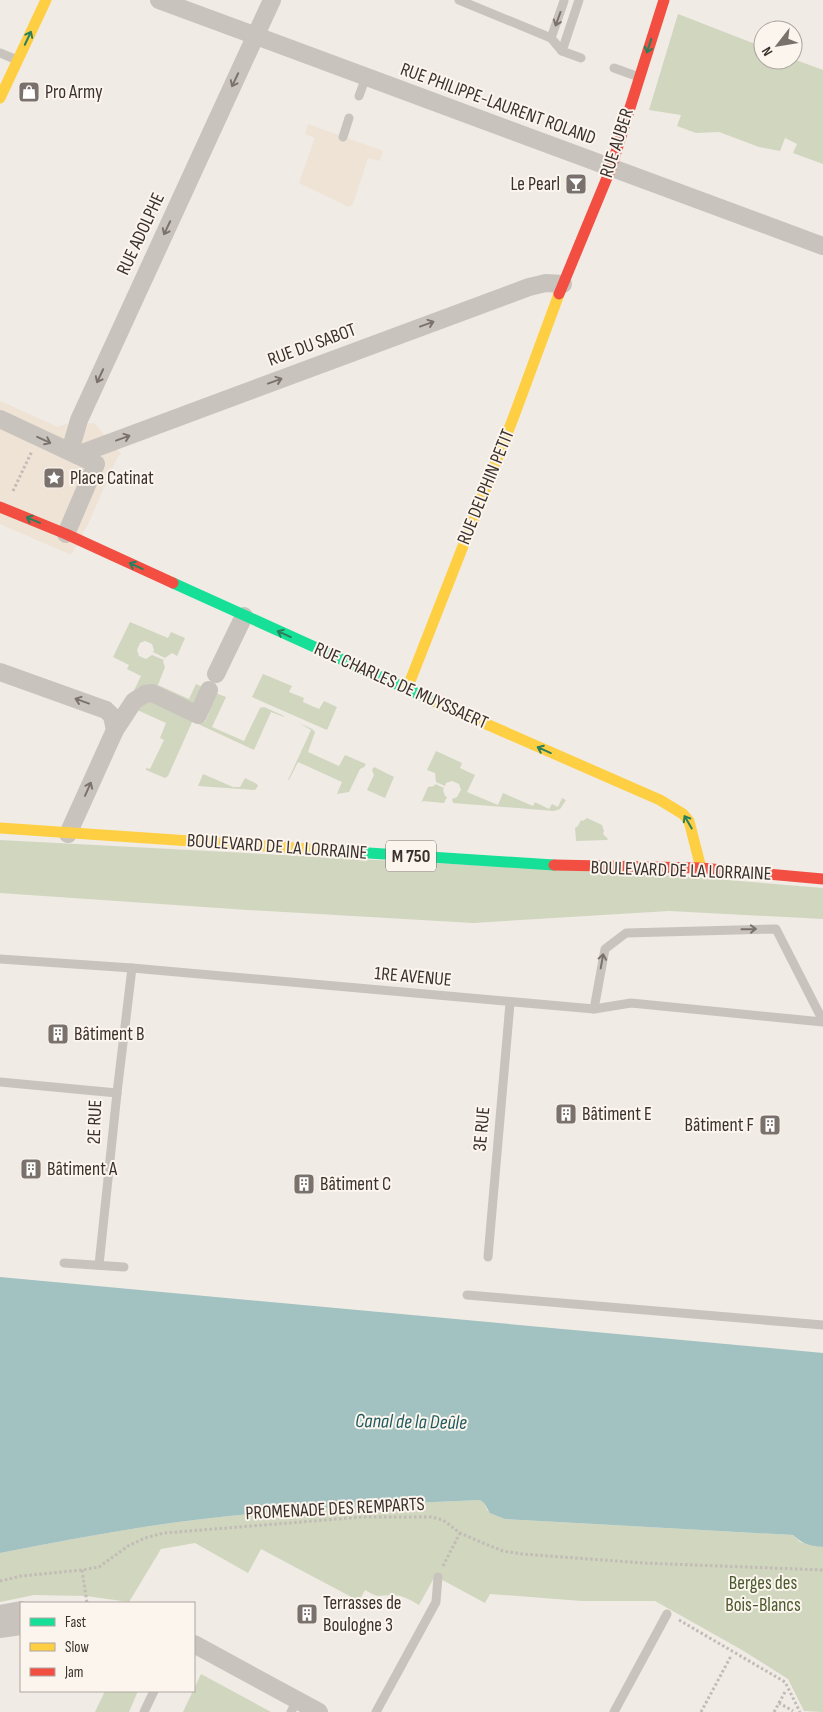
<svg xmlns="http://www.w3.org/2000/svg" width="823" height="1712" viewBox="0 0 823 1712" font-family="'Sofia Sans Condensed',sans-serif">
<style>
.green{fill:#d1d6bf}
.plaza{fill:#eee3d5}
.water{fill:#a1c2c1}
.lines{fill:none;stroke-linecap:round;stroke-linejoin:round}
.path{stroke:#c2bbb6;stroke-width:3;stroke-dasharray:2.5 2.5;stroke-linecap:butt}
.lane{stroke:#c9c3be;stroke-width:9}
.street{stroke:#c9c3be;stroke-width:18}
.fast{stroke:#16e098;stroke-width:11}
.slow{stroke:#ffcf43;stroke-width:11}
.jam{stroke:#f24e42;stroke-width:11}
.oneway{stroke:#7b726d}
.oneway2{stroke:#2a7f5c}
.labels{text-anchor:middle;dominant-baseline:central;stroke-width:4;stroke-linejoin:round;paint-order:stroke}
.shield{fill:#fbf5ee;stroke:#756b66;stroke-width:1}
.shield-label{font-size:18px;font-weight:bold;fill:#3b302b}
.poi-label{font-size:19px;fill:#3b302b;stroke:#fbf5ee;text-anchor:start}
.street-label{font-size:19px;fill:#3b302b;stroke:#fbf5ee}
.park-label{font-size:19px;fill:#4a5a2e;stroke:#fbf5ee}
.water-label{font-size:20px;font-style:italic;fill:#1f5a5e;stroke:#fbf5ee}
</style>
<rect width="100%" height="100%" fill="#f0ebe5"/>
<g class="green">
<polygon points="678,14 763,47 763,60 793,60 793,59 823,70 823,164 793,153 797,144 785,138 780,151 759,147 719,132 696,133 677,126 681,115 649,110"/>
<polygon points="130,622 168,638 171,632 185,638 177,656 172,653 165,658 153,652 154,650 152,644 145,641 140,643 137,650 139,656 146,659 152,655 164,660 163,662 165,667 158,685 189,699 196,684 205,688 198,702 192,704 157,689 126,707 141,676 127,669 129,665 113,657"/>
<polygon points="263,674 292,686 289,692 304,698 303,702 319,709 324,701 337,707 327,730 252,697"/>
<polygon points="213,692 226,697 212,727 244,741 260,708 264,707 284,716 284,717 271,712 254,750 196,723 201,721 205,722 209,713 207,710"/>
<polygon points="147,699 193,720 168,776 165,778 146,770 146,768 150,769 164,740 160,738 166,723 135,709"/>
<polygon points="299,723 312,729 315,732 308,752 339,766 345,755 366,764 364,767 360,769 349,792 337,794 342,782 298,762 289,780 288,780 311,730"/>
<polygon points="436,751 462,763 460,768 475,775 467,792 498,805 503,793 533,806 535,802 549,809 552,804 558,807 562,798 566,800 560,809 554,811 453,803 452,799 457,797 461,790 459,784 452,781 446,783 445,786 436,782 435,773 427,770"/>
<polygon points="374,767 394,777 385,798 367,790 374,775 372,770"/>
<polygon points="203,774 233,787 240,787 245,778 257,784 258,786 255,790 198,786"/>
<polygon points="435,784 444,788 443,790 445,796 447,797 444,803 423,801 421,803 428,787 434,786"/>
<polygon points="587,818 602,825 604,831 603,834 608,839 607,840 576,841 575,828 578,826 581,820 583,821"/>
<polygon points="0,840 680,876 823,888 823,919 669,911 473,923 248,910 0,893"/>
<path d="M480 1500 484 1503 487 1510 505 1519 793 1535 800 1542 823 1547V1712L804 1711 788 1679 742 1650 655 1601H582L490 1594 485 1603 435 1576 419 1605C411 1600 402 1595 392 1595 376 1595 381 1599 365 1590L359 1601 261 1549 248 1573 195 1543 161 1549 129 1602 86 1596 34 1595 0 1602V1553C50 1543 99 1534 150 1526 259 1510 370 1505 480 1500Z"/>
<polygon points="201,1674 271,1712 183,1712"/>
<polygon points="105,1691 138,1691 129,1712 95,1712"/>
</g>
<g class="plaza">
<polygon points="308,124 383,151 380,161 368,158 353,204 349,207 299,183 315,138 305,134"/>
<polygon points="0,401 58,427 66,424 94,423 121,454 117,458 89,522 71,555 0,524"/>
</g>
<path class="water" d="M0 1277 823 1353V1547C811 1546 802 1544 793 1535L505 1519 490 1513 484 1503 480 1500C370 1505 259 1510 150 1526 99 1534 50 1543 0 1553Z"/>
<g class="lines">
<g class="path">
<polyline points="13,491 32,451"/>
<polyline points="443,1566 460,1533"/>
<polyline points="82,1570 87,1603"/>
<polyline points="0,1581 21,1576 82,1570 99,1567 128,1546 145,1538 164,1533 363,1517 431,1517 443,1520 460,1533 483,1543 503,1551 522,1554 643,1563 823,1570"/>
<polyline points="679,1620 785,1682 800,1712"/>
<polyline points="779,1703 785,1692"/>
<polyline points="701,1712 731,1656"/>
<polyline points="774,1712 779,1703 793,1711"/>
</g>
<g class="lane">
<polyline points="459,0 551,38 562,51"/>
<polyline points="579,0 562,51 581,58"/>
<polyline points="551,38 564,1"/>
<polyline points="0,53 17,60"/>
<polyline points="614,68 639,77"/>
<polyline points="359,96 366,77"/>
<polyline points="343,137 349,118"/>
<polyline points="0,959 132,968 594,1009 631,1003 823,1022"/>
<polyline points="594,1009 605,949 626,933 776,929 823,1021"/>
<polyline points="0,1082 117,1093 99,1265"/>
<polyline points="117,1093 132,968"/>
<polyline points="488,1257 510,1003"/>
<polyline points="64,1263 124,1267"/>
<polyline points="467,1295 823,1325"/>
<polyline points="144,1712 154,1691"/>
<polyline points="291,1712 297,1700"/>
<polyline points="376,1712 436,1602 438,1577"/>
<polyline points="614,1712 667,1614"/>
</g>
<g class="street">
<polyline points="159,0 823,246"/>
<polyline points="0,419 96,464 66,534"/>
<polyline points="70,451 79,420 272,0"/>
<polyline points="77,455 529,287 546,283 563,284"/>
<polyline points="0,672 106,710 112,716 115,730"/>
<polyline points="216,674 244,616"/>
<polyline points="68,834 115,730 134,701 145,694 152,693 198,715 209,690"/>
<polyline points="0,1614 21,1610"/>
<polyline points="0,1629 21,1626"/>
<polyline points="194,1644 319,1712"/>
</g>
<g class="fast">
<polyline points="173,583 436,702"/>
<polyline points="323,850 554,865"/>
</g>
<g class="slow">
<polyline points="0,98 46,0"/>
<polyline points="407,689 514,416 559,294"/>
<polyline points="436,702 660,800 683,814 689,821 701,868"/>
<polyline points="0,828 323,850"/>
</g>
<g class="jam">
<polyline points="559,294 611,168 664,0"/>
<polyline points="0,507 66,534 173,583"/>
<polyline points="554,865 701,868 823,879"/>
</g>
</g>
<defs><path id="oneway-shaft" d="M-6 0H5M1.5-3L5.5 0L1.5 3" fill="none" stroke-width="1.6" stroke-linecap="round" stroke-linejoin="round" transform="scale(1.25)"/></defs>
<g class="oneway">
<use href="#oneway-shaft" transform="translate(558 19) rotate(110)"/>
<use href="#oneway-shaft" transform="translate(235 80) rotate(115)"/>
<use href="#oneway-shaft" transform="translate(167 228) rotate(115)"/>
<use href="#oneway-shaft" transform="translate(427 324) rotate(-20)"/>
<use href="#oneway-shaft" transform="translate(100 376) rotate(115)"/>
<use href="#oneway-shaft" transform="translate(275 381) rotate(-20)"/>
<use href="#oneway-shaft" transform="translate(123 438) rotate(-20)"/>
<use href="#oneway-shaft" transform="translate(44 440) rotate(25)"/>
<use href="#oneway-shaft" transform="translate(82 701) rotate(-160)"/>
<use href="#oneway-shaft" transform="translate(88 789) rotate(-66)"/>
<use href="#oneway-shaft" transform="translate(749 929) rotate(-1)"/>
<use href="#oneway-shaft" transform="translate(602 961) rotate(-80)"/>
</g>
<g class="oneway2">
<use href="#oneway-shaft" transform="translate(28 38) rotate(-65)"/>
<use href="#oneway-shaft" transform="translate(649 46) rotate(108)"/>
<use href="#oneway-shaft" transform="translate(33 520) rotate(-157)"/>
<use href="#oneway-shaft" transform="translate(136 566) rotate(-155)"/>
<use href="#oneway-shaft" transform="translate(284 634) rotate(-156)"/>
<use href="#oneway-shaft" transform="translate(544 750) rotate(-156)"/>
<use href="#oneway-shaft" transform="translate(688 822) rotate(-120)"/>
</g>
<defs>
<g id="shop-square" transform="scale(1.125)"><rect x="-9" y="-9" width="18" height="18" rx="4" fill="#7a716c" stroke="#fbf5ee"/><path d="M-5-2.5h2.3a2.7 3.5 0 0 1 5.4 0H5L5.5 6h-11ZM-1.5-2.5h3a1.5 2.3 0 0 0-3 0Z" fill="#fff"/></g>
<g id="bar-square" transform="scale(1.125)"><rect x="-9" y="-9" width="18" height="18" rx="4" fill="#7a716c" stroke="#fbf5ee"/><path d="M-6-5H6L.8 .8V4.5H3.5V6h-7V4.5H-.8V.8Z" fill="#fff"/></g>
<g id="sight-square" transform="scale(1.125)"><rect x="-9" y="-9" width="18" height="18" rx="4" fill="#7a716c" stroke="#fbf5ee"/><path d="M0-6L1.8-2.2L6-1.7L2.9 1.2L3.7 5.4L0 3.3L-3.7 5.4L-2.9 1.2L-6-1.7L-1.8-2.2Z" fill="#fff"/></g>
<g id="building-square" transform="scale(1.125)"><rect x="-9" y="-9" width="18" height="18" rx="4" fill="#7a716c" stroke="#fbf5ee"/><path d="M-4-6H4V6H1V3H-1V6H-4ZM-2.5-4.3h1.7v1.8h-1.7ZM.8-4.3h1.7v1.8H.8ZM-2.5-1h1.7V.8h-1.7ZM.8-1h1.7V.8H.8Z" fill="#fff"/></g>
</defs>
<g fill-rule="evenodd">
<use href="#shop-square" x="29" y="92"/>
<use href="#bar-square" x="576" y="184"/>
<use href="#sight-square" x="54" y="478"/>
<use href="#building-square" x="58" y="1034"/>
<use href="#building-square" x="566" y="1114"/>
<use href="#building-square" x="770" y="1125"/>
<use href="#building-square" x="31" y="1169"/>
<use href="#building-square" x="304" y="1184"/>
<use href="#building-square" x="307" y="1614"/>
</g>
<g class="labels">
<rect class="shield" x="386" y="840.5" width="50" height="31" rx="4"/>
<g class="shield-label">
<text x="411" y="856">M 750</text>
</g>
<g class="poi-label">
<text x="45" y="92">Pro Army</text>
<text x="560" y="184" text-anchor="end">Le Pearl</text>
<text x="70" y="478">Place Catinat</text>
<text x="74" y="1034">Bâtiment B</text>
<text x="582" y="1114">Bâtiment E</text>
<text x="754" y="1125" text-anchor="end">Bâtiment F</text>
<text x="47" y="1169">Bâtiment A</text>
<text x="320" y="1184">Bâtiment C</text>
<text x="323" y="1603">Terrasses de<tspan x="323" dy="22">Boulogne 3</tspan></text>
</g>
<g class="street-label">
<text transform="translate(498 104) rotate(20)">RUE PHILIPPE-LAURENT ROLAND</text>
<text transform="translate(617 143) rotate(-72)">RUE AUBER</text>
<text transform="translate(141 234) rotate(-65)">RUE ADOLPHE</text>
<text transform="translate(312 345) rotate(-20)">RUE DU SABOT</text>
<text transform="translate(486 487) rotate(-68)">RUE DELPHIN PETIT</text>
<text transform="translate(401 686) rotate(24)">RUE CHARLES DE MUYSSAERT</text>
<text transform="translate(277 847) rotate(4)">BOULEVARD DE LA LORRAINE</text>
<text transform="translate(681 871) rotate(2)">BOULEVARD DE LA LORRAINE</text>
<text transform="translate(413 977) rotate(5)">1RE AVENUE</text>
<text transform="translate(95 1122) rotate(-88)">2E RUE</text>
<text transform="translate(482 1129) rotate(-85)">3E RUE</text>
<text transform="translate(335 1509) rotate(-3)">PROMENADE DES REMPARTS</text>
</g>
<g class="park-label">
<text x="763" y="1583">Berges des<tspan x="763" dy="22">Bois-Blancs</tspan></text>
</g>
<g class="water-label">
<text transform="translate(411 1422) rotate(1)">Canal de la Deûle</text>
</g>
</g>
<rect x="20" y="1602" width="175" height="90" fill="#fbf5ee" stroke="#aea6a0"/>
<rect x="30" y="1618" width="25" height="8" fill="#16e098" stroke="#aea6a0"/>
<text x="65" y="1627" font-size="15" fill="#3b302b">Fast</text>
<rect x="30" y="1643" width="25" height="8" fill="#ffcf43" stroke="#aea6a0"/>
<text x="65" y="1652" font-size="15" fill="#3b302b">Slow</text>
<rect x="30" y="1668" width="25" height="8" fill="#f24e42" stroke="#aea6a0"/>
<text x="65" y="1677" font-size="15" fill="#3b302b">Jam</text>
<g transform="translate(778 45) rotate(239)"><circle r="24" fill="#fbf5ee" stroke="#aea6a0"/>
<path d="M0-4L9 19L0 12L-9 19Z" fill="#7a716c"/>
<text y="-8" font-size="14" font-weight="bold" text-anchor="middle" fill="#3b302b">N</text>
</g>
</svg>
